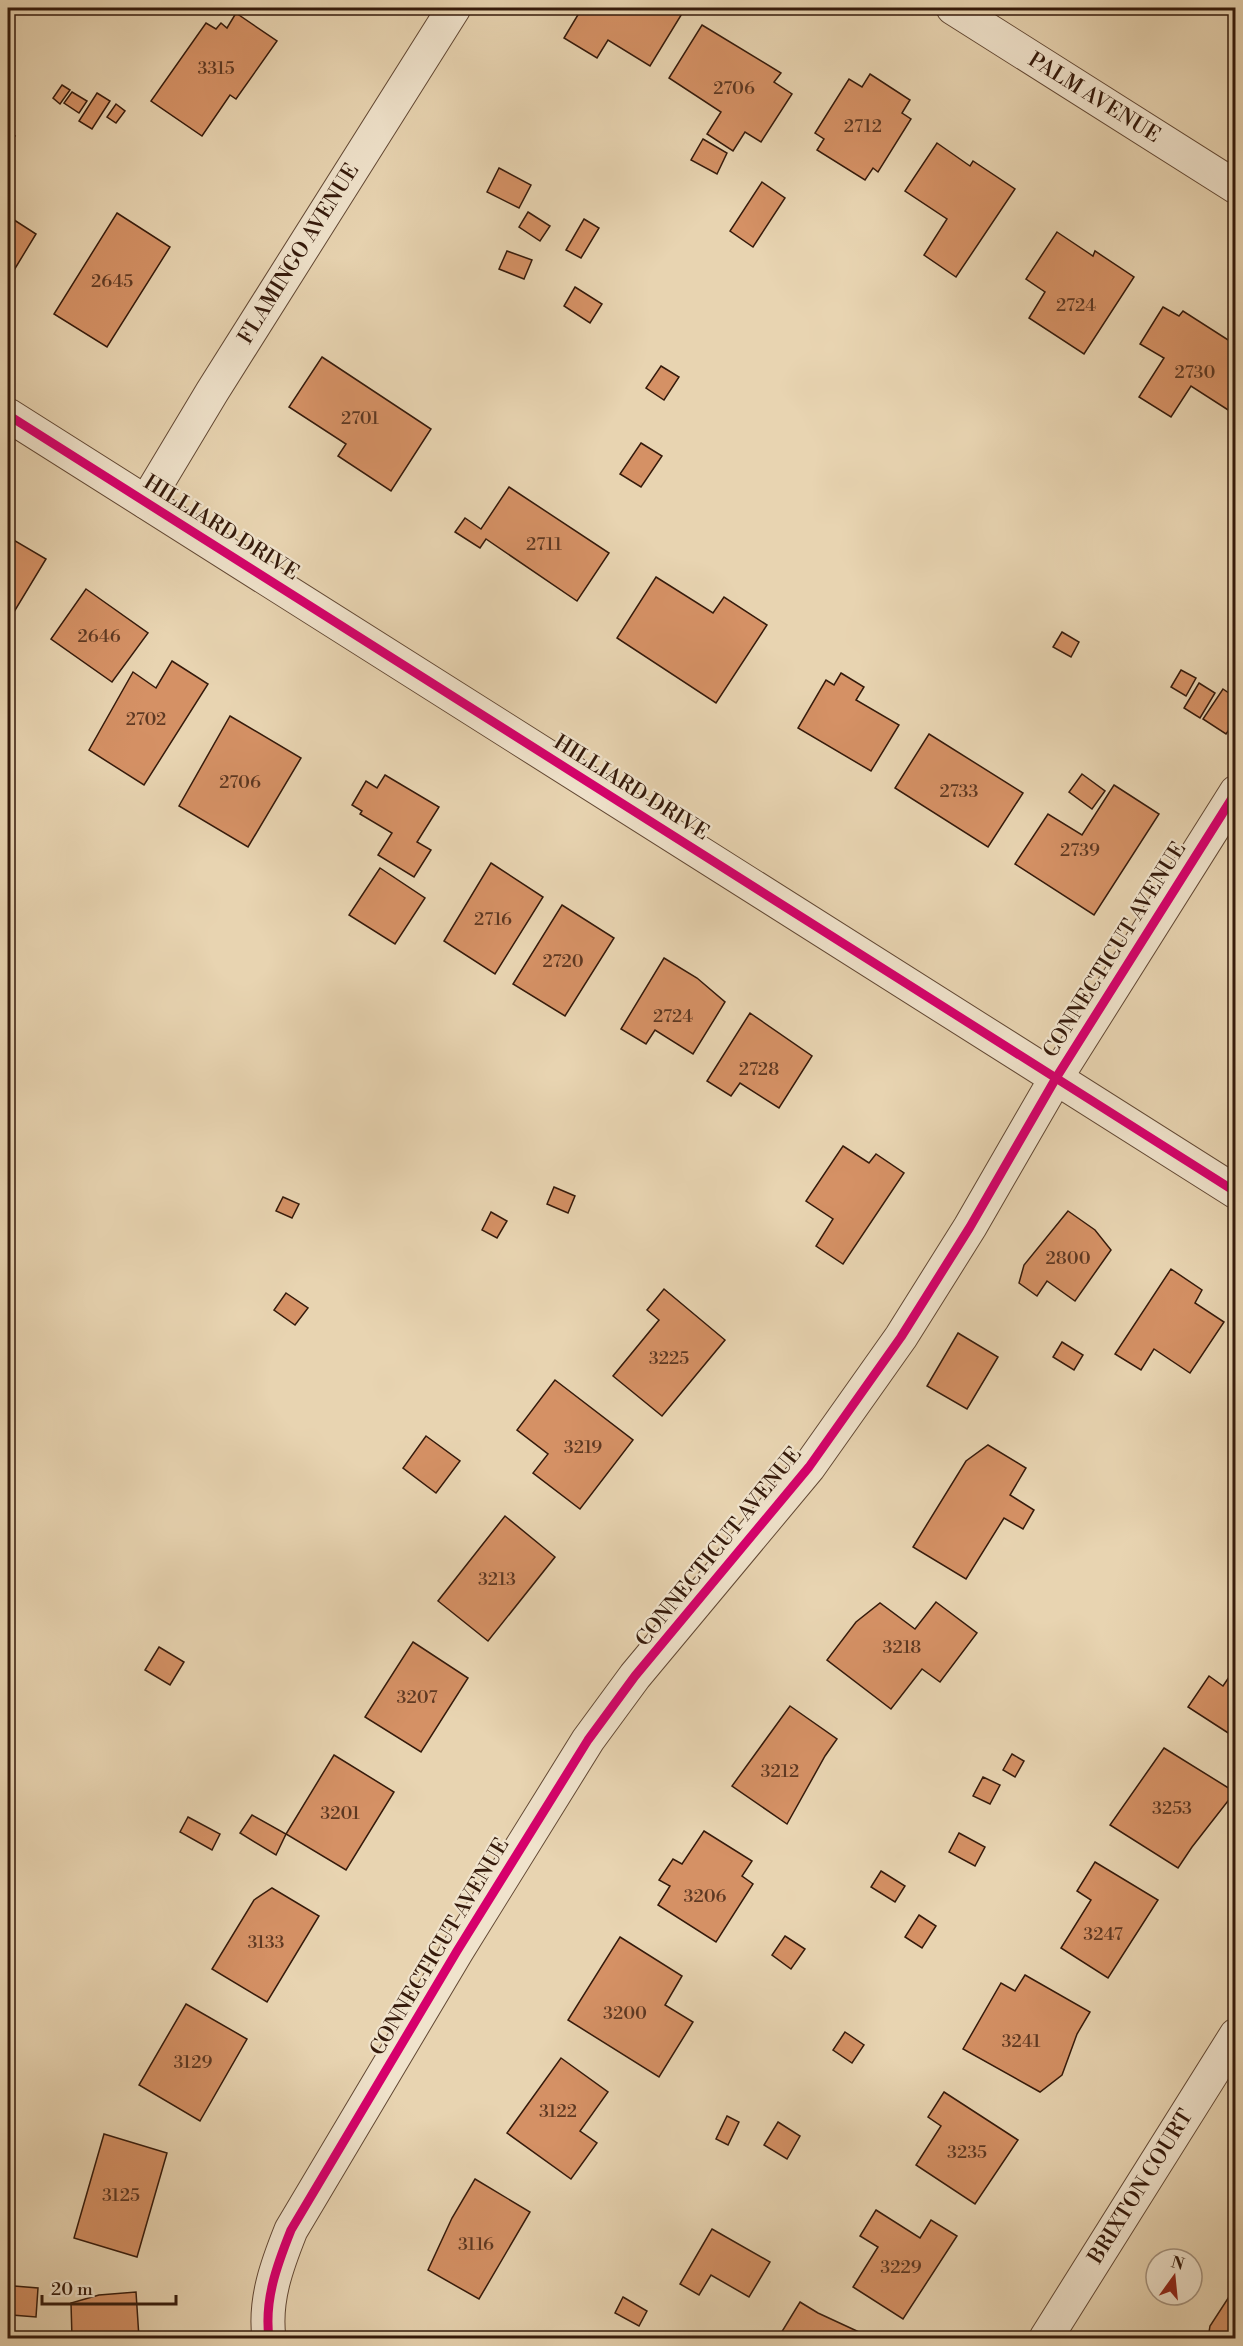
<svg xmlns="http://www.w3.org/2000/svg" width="1243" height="2346" viewBox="0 0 1243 2346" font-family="'Libre Bodoni',serif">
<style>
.building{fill:#d59165;stroke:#351a0b;stroke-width:1.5}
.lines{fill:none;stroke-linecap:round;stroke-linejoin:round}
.street-casing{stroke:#624834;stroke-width:35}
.street{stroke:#f0e3cc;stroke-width:33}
.cycleway-casing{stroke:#f0e3cc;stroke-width:13}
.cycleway{stroke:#d6006c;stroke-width:9}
.labels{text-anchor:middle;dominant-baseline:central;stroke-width:4.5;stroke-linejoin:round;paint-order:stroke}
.number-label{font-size:18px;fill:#5d3822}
.street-label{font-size:21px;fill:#351a0b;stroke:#f0e3cc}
</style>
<rect width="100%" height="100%" fill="#e8d4b1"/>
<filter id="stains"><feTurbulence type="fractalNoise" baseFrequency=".00333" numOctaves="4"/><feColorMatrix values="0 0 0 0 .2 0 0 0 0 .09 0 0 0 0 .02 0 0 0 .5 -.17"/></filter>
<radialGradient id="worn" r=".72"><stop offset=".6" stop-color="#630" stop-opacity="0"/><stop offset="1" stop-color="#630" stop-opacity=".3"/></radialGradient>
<g class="building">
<polygon points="582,8 676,8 683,12 650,66 608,40 597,58 564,38"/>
<polygon points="236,13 277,41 236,99 230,95 202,136 151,101 206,23 216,29 221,23 227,28"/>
<polygon points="702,25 781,73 774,82 792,94 761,142 745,132 733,151 707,134 721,112 669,78"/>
<polygon points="870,74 910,100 902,113 911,119 878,172 873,168 865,180 817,150 824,139 815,133 849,79 862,87"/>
<polygon points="62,85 70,90 60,104 53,98"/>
<polygon points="72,92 87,101 79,113 64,103"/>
<polygon points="97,93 110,101 92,129 79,121"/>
<polygon points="116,104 125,111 116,123 107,117"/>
<polygon points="8,131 15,136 8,146"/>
<polygon points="703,139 727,153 717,174 691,160"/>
<polygon points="937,143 970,166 973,161 1015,189 956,277 924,255 947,219 905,191"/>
<polygon points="499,168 531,185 519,208 487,192"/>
<polygon points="762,182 785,198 753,247 730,231"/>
<polygon points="528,212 550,226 540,241 519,227"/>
<polygon points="117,213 170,247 107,347 54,314"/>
<polygon points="8,216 36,234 8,280"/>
<polygon points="584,219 599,228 581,258 566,250"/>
<polygon points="1057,232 1093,256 1095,251 1134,277 1084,354 1029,318 1045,292 1026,279"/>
<polygon points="507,251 532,260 524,279 499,269"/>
<polygon points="575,287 602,304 590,323 564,306"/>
<polygon points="1163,307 1179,316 1183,311 1236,345 1236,415 1191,386 1171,417 1139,397 1164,358 1140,344"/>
<polygon points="322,357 431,429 391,491 338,456 346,444 289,407"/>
<polygon points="661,366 679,377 664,400 646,388"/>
<polygon points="641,443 662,456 641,487 620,474"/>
<polygon points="509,487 609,553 577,601 486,539 480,548 455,532 465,518 481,529"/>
<polygon points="8,539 11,541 12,539 46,559 14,612 8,608"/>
<polygon points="656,577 713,613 724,597 767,625 716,703 617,638"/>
<polygon points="86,589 148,633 112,682 51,639"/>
<polygon points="1062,632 1079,642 1071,657 1053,647"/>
<polygon points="172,661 208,684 144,785 89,750 133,672 156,688"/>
<polygon points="1181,670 1196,678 1186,696 1171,687"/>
<polygon points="841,673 864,687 856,700 899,725 871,771 798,728 826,680 834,685"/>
<polygon points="1199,683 1215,693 1200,718 1184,708"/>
<polygon points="1223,689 1236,698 1236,720 1226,734 1203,719"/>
<polygon points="230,716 301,758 248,847 179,806"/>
<polygon points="929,734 1023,793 988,847 895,788"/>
<polygon points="1082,774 1105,791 1092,809 1069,792"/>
<polygon points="385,775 439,807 417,842 431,850 414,877 378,855 392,833 360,814 362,811 352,805 366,781 377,788"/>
<polygon points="1114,785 1159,814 1094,915 1015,864 1048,814 1082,835"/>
<polygon points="491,863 543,897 495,974 444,941"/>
<polygon points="380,868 425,898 395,944 349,915"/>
<polygon points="562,905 614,938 565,1016 513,984"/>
<polygon points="664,958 697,978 725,1002 693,1054 655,1030 646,1044 621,1029"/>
<polygon points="750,1013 812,1056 779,1108 740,1083 731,1096 707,1081"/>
<polygon points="843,1146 869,1163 876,1154 904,1173 843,1264 816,1246 833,1219 806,1201"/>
<polygon points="554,1187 575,1196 568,1213 547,1204"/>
<polygon points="283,1197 299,1204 292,1218 276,1211"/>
<polygon points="1068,1211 1095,1230 1111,1250 1075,1301 1047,1281 1037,1296 1019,1283 1024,1265"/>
<polygon points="491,1212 507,1221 497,1238 482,1230"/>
<polygon points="1171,1269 1202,1290 1195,1303 1224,1322 1190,1373 1154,1349 1141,1370 1115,1354"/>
<polygon points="664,1289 725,1340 662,1416 613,1376 659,1320 647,1310"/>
<polygon points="286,1293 308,1308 295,1325 274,1310"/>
<polygon points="958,1333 998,1357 967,1409 927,1386"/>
<polygon points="1062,1342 1083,1355 1074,1370 1053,1357"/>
<polygon points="555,1380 633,1440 580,1509 533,1473 548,1454 517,1430"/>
<polygon points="426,1436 460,1461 436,1493 403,1468"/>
<polygon points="988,1445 1026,1468 1010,1495 1034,1510 1023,1529 1004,1518 966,1579 913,1547 966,1461"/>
<polygon points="505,1516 555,1557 488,1641 438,1601"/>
<polygon points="936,1602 977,1633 940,1682 922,1669 891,1709 827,1660 856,1622 880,1603 915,1629"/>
<polygon points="413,1642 468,1678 421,1752 365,1717"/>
<polygon points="159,1647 184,1662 170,1685 145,1670"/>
<polygon points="1236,1667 1236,1738 1188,1707 1209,1676 1223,1686"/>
<polygon points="790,1706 837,1739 825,1756 787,1824 732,1786"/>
<polygon points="1164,1748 1235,1792 1192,1847 1178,1868 1110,1825"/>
<polygon points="1012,1754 1024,1761 1015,1777 1003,1770"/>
<polygon points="334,1755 394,1792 346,1870 286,1834"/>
<polygon points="983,1777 1000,1785 990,1804 973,1796"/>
<polygon points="252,1815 286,1834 276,1855 240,1833"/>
<polygon points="188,1817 220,1834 212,1850 180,1832"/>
<polygon points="704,1831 752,1861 742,1876 753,1884 716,1942 658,1905 670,1886 659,1880 673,1859 682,1864"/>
<polygon points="959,1833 985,1847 975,1866 949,1852"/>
<polygon points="1095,1862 1158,1900 1108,1978 1061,1948 1091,1900 1077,1891"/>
<polygon points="881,1871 905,1886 895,1902 871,1887"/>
<polygon points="272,1888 319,1916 267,2002 212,1969 254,1900"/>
<polygon points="919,1915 936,1926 922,1948 905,1937"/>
<polygon points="785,1936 805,1949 791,1969 772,1955"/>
<polygon points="620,1937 682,1976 665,2005 693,2022 659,2077 568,2020"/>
<polygon points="1025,1975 1090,2012 1077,2034 1062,2075 1040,2092 963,2049 1001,1983 1015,1991"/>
<polygon points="186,2004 247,2039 200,2121 139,2085"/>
<polygon points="845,2032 864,2045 852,2063 833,2050"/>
<polygon points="561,2058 608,2092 580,2131 597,2143 571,2179 507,2133"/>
<polygon points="944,2092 1018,2140 975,2204 916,2165 941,2126 928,2117"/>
<polygon points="727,2116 739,2122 728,2145 716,2139"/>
<polygon points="778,2122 800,2136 787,2159 764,2145"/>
<polygon points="104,2134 167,2153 137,2257 74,2238"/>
<polygon points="475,2179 530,2212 479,2299 428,2270 452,2218"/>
<polygon points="876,2210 920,2238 931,2220 957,2236 903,2319 853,2287 878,2247 860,2236"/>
<polygon points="712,2229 770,2262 749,2297 711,2275 699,2295 680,2284"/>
<polygon points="14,2286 38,2288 36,2317 12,2315"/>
<polygon points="1236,2286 1236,2338 1208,2338 1210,2326"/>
<polygon points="136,2292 139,2338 72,2338 71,2303 99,2295"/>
<polygon points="623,2297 647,2311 639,2326 615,2313"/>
<polygon points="800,2302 818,2313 872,2338 778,2338"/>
</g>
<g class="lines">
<g class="street-casing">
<g id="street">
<polyline points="953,8 1236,187"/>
<polyline points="8,415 1236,1192"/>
<polyline points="146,502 212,392 454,8"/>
<path d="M269 2338C264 2300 277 2265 291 2230L457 1951 588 1740 635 1676 809 1467 901 1337 970 1227 1056 1078 1236 792"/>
<polyline points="1046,2338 1236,2035"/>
</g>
</g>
<use href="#street" class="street"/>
<g class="cycleway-casing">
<g id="cycleway">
<polyline points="8,415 1236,1192"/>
<path d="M269 2338C264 2300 277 2265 291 2230L457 1951 588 1740 635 1676 809 1467 901 1337 970 1227 1056 1078 1236 792"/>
</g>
</g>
<use href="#cycleway" class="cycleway"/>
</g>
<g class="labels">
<g class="number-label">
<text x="216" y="68">3315</text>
<text x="734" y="88">2706</text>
<text x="863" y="126">2712</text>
<text x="112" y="281">2645</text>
<text x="1076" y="305">2724</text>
<text x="1195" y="372">2730</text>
<text x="360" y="418">2701</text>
<text x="544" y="544">2711</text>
<text x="99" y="636">2646</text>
<text x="146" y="719">2702</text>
<text x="240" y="782">2706</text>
<text x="959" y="791">2733</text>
<text x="1080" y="850">2739</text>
<text x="493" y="919">2716</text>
<text x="563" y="961">2720</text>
<text x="673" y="1016">2724</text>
<text x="759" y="1069">2728</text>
<text x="1068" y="1258">2800</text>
<text x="669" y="1358">3225</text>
<text x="583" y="1447">3219</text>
<text x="497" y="1579">3213</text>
<text x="902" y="1647">3218</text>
<text x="417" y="1697">3207</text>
<text x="780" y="1771">3212</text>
<text x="1172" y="1808">3253</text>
<text x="340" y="1813">3201</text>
<text x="705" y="1896">3206</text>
<text x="1103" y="1934">3247</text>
<text x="266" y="1942">3133</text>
<text x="625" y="2013">3200</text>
<text x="1021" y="2041">3241</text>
<text x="193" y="2062">3129</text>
<text x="558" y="2111">3122</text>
<text x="967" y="2152">3235</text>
<text x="121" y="2195">3125</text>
<text x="476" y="2244">3116</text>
<text x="901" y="2267">3229</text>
</g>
<g class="street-label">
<text transform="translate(1094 98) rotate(32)">PALM AVENUE</text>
<text transform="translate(299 254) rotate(-58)">FLAMINGO AVENUE</text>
<text transform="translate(221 528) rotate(32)">HILLIARD DRIVE</text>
<text transform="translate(631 788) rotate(32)">HILLIARD DRIVE</text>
<text transform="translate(1115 950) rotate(-58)">CONNECTICUT AVENUE</text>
<text transform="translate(719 1547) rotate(-51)">CONNECTICUT AVENUE</text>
<text transform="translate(440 1947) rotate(-59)">CONNECTICUT AVENUE</text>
<text transform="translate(1141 2187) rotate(-58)">BRIXTON COURT</text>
</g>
</g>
<rect width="1243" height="2346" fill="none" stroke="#e8d4b1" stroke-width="30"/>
<rect x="9" y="9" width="1225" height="2328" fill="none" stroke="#351a0b" stroke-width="3"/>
<rect x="15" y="15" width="1213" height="2316" fill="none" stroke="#351a0b" stroke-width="1.5"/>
<g transform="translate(1174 2277) rotate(15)"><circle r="28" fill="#f0e3cc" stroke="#a5937f" stroke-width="1.5"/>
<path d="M0-4.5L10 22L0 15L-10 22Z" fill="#8f2418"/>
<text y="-9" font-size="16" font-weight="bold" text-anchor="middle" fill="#351a0b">N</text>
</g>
<path d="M42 2295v9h134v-9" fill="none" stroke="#351a0b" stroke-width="3"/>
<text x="51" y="2295" font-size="18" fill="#351a0b" stroke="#f0e3cc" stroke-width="4.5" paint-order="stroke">20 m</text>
<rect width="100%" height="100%" filter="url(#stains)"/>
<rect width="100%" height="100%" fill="url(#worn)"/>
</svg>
